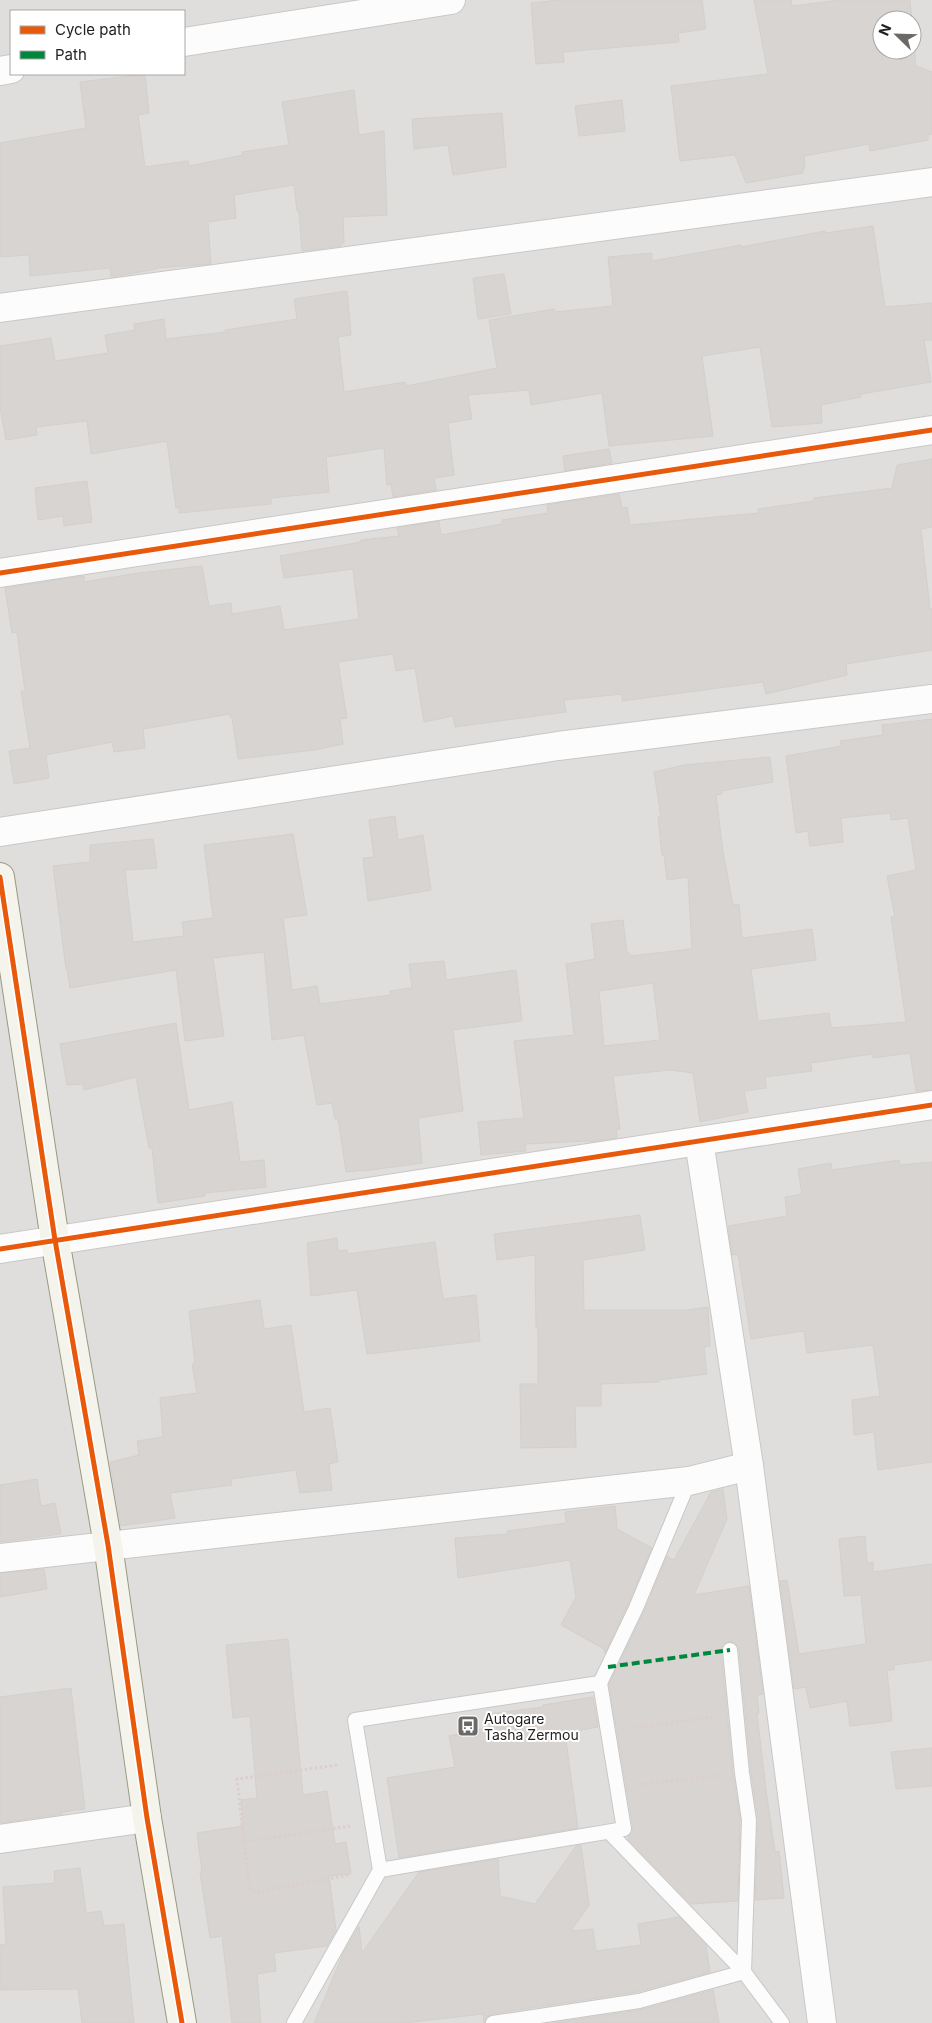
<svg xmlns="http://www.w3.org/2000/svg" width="932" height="2023" viewBox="0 0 932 2023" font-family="Inter,sans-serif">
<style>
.residential{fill:#dfdedc;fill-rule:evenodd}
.building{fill:#d7d4d2;stroke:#d3d0cc;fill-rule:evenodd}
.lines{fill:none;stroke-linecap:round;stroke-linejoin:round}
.lane-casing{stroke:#c9c8c7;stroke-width:16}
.street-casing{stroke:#c9c8c7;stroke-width:30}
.secondary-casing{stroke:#999a82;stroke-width:30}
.path{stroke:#dccecd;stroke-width:3;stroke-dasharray:2.5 2.5;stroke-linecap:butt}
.lane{stroke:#fdfcfc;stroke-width:14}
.street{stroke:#fdfcfc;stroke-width:28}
.secondary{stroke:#f4f4ed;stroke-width:28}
.quiet{stroke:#00873e;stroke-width:4;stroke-dasharray:8 4;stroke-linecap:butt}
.cycleway-casing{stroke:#fff;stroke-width:8}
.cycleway{stroke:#e8590c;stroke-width:5}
.labels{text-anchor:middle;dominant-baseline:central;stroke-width:4;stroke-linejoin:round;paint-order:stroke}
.poi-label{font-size:14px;fill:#222;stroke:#fff;text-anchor:start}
</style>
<rect width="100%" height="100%" fill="#f0eeeb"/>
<path class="residential" d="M0 0H932V2023H0ZM11 11H184V74H11ZM882 20H912V50H882Z"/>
<g class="building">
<polygon points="559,0 702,0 706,29 678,33 679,42 563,52 564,62 536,64 531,3"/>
<path d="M754 0H791L792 6 840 0H910L916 66 932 72V134L928 135V140L870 151 869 144 804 156 805 168H803V173L746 183 735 155 680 161 671 86 768 74ZM882 20H912V50H882Z"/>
<polygon points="145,74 149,113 138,115 145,167 188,161 189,166 243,155 242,152 289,145 282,102 354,90 359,135 384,131 387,215 343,217 344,243 341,243 341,246 302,251 299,211 297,211 294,185 234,195 236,218 208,222 211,264 156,268 157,269 111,277 110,268 30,276 29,255 0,257 0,143 86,128 80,82"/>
<polygon points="622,100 625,131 579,136 575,106"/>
<polygon points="502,113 506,167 453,175 448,145 414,149 412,119"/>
<polygon points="873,226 885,307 932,303 932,340 924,340 931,382 861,394 861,397 821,405 822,423 772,427 760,347 702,356 713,436 609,446 602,393 531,405 529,390 468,395 472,419 448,423 454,475 434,478 436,490 393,497 391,484 387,485 384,448 326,457 329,492 271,498 271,504 179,513 179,507 176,508 167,441 91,454 87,421 36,427 37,435 6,440 0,408 0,346 51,338 55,361 108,353 105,335 135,330 134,324 164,319 166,339 226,332 225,330 297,319 294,299 347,291 351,335 338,337 344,392 405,382 406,386 497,368 489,320 554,309 555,312 613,306 608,257 652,253 652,261 741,245 741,247 825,231 826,233"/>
<polygon points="504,274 511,314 478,319 473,278"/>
<polygon points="609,449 612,463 565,471 563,456"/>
<polygon points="932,459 932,527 921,529 930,609 932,609 932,650 846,664 847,675 766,694 763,682 622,701 622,694 564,700 566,712 455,727 453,716 424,722 415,668 396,671 393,654 338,662 347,718 340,719 343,744 314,750 238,759 232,717 230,717 230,714 143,729 145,748 114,752 112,742 46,755 49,778 14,784 9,751 30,748 21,691 25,691 17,632 12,633 5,588 84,576 84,582 138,573 202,566 209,606 231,603 232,614 280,606 284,630 359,619 353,569 284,578 280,556 361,542 361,540 399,536 397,528 439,521 441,535 502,524 502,520 548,513 547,505 619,494 622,508 627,507 630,525 759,513 758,509 814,501 814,498 892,488 897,465"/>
<polygon points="87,481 92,522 64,526 63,516 38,520 35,488"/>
<path d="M932 719V1090L916 1091 910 1053 873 1058 872 1054 811 1063 812 1071 765 1077 766 1088 744 1091 748 1112 700 1122 693 1073 670 1070 613 1076 620 1129H616L617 1138 589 1142V1141L525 1144 526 1151 481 1155 478 1122 524 1118 514 1041 574 1035 566 964 595 959 591 924 623 920 627 953H630V956L692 949 688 877 667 880 664 855H662L658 817H661L654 772 684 765 770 757 773 782 721 791 722 794 716 795 723 852 733 905 739 904 742 938 812 929 816 960 751 969 758 1021 829 1013 831 1028 906 1022 891 917H895L887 876 916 870 908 818 891 820 890 813 841 818 843 842 810 846 808 831 796 833 786 756 841 746 840 741 883 735 882 725ZM653 983 660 1040 604 1046 599 991Z"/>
<polygon points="395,816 398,840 423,835 431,890 368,901 363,858 374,857 369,820"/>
<polygon points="293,834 307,915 283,918 292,990 317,986 320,1004 391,995 390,991 410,988 412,988 409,964 444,961 446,980 516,970 522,1021 453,1030 463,1111 418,1118 422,1163 364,1171 364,1170 346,1172 338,1118 335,1119 332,1103 317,1105 304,1035 272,1040 264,952 213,958 224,1036 185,1041 176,970 70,988 67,969 66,969 53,866 90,862 90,845 153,839 157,868 125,870 133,942 184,936 182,922 213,918 204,845"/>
<polygon points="176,1023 189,1110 232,1102 240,1162 264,1160 266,1187 205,1193 205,1196 158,1203 152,1148 149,1148 136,1077 84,1090 83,1084 67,1085 60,1044"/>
<polygon points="899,1160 900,1165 932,1162 932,1462 878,1470 874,1432 854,1435 852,1400 880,1396 873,1345 807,1353 804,1331 751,1339 738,1254 732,1255 728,1226 787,1216 785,1197 802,1194 798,1169 831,1163 832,1170"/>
<polygon points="640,1215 645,1250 583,1260 584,1310 687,1310 708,1307 710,1346 704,1347 707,1374 659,1380 659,1382 601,1384 601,1406 575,1406 576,1447 521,1448 520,1384 538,1384 538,1328 536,1328 535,1255 497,1260 494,1234"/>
<polygon points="337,1238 338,1251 347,1250 347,1254 435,1242 443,1299 476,1295 480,1341 367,1354 357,1290 311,1296 307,1243"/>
<polygon points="260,1300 264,1329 291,1325 304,1412 330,1408 338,1462 329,1464 332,1490 300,1493 296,1470 231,1479 232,1485 170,1493 175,1518 121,1526 110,1462 139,1455 137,1441 163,1437 160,1398 197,1393 192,1364 195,1364 189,1311"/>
<polygon points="37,1479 41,1506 55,1503 61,1534 0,1542 0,1485"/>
<polygon points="723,1489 727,1519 694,1595 749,1586 763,1694 757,1695 759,1713 757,1713 766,1790 775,1852 779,1851 784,1898 755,1900 758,1819 751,1772 739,1649 737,1645 730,1641 725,1643 721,1651 733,1774 740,1820 738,1901 691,1904 629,1840 628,1836 632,1833 633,1828 609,1684 644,1612 667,1556 674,1560 711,1492"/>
<polygon points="615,1506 617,1529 652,1548 628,1604 605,1653 604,1649 561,1625 576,1597 570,1560 458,1578 455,1538 508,1534 507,1531 566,1523 565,1512"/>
<polygon points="865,1536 867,1563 873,1562 873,1572 932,1564 932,1660 894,1665 894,1670 887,1670 892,1721 850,1726 847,1701 810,1708 806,1687 794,1689 780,1581 787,1580 799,1654 866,1644 861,1595 844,1596 839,1539"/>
<polygon points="44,1569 47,1589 0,1597 0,1573"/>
<polygon points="288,1639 303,1795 327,1791 335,1844 346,1842 351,1874 329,1876 336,1930 327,1946 274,1953 276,1971 257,1974 261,2023 232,2023 222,1936 210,1938 200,1872 202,1872 197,1833 243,1826 241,1800 257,1798 250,1716 233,1718 226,1645"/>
<polygon points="71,1688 85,1809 62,1812 62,1814 0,1823 0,1697"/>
<polygon points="593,1697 598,1727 565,1733 578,1828 399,1858 387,1778 455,1767 449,1736 490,1727 488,1714 543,1707 543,1705"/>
<polygon points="932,1748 932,1786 896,1789 891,1752"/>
<polygon points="581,1845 589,1905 571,1931 593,1929 596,1951 641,1945 638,1924 679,1917 706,1945 710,1972 637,1992 492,2014 487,2017 484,2023 483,2014 404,2023 314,2023 343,1954 359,1926 362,1953 419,1872 498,1859 500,1896 535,1904 576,1846"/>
<polygon points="80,1868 86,1913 101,1911 104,1926 124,1924 134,2023 82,2023 78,1989 0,1990 0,1945 6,1944 3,1887 55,1883 54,1871"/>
<polygon points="713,1990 719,2023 552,2023 640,2010"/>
</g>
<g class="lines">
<g class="lane-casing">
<g id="lane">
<polyline points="600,1683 636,1608 689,1481"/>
<polyline points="609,1832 744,1972 782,2023"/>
<polyline points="294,2023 380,1870 355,1720 600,1683 624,1829 380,1870"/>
<polyline points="493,2023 639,2001 744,1972 749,1820 742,1773 730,1650"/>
</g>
</g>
<g class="street-casing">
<g id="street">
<polyline points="184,42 451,0"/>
<polyline points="0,71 11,69"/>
<polyline points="0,308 932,182"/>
<polyline points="0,573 932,430"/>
<polyline points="0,832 558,746 932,699"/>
<polyline points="699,1141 749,1466 822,2023"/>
<polyline points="0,1249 932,1105"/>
<polyline points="0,1558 689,1481 749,1466"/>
<polyline points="0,1839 147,1818"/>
</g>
</g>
<g class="secondary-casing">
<polyline id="secondary" points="0,877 55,1240 108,1545 147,1818 182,2023"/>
</g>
<g class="path">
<polyline points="631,1728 714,1717"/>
<polyline points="337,1765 237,1779 249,1887 252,1891 257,1892 350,1875"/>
<polyline points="641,1784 719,1776"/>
<polyline points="244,1842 350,1826"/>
</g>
<use href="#lane" class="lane"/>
<use href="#street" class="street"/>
<use href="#secondary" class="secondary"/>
<polyline class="quiet" points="608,1667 730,1650"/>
<g class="cycleway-casing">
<g id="cycleway">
<polyline points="0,573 932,430"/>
<polyline points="0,877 55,1240 108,1545 147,1818 182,2023"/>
<polyline points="0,1249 932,1105"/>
</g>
</g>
<use href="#cycleway" class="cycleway"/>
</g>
<defs>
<g id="bus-square" transform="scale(1.125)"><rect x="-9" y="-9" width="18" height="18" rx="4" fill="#6a6968" stroke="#fff"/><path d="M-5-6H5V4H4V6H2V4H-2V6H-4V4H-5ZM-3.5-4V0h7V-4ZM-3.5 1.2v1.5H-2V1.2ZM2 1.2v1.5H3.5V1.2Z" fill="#fff"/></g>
</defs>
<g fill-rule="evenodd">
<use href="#bus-square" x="468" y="1726"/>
</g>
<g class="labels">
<g class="poi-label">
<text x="484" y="1718">Autogare<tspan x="484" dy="16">Tasha Zermou</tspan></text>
</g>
</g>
<rect x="10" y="10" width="175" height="65" fill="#ffffff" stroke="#a7a7a7"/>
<rect x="20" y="26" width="25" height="8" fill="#e8590c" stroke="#a7a7a7"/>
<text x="55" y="35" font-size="15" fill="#222222">Cycle path</text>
<rect x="20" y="51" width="25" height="8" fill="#00873e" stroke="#a7a7a7"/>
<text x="55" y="60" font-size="15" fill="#222222">Path</text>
<g transform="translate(897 35) rotate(293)"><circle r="24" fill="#ffffff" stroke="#a7a7a7"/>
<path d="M0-4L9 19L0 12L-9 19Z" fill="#6a6968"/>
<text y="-8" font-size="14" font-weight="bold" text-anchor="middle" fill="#222222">N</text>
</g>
</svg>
